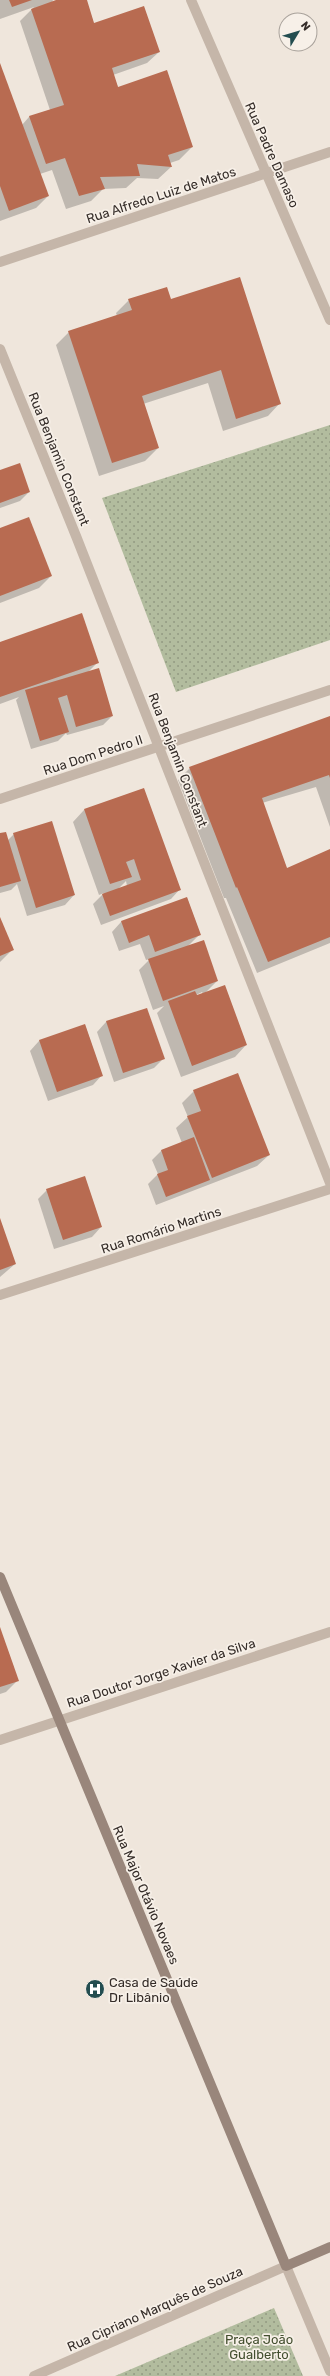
<svg xmlns="http://www.w3.org/2000/svg" width="330" height="2376" viewBox="0 0 330 2376" font-family="Rubik,sans-serif">
<style>
.park{fill:url(#park-dots)}
.shadow{fill:#0003;fill-rule:evenodd}
.building{fill:#b86b51}
.lines{fill:none;stroke-linecap:round;stroke-linejoin:round}
.minor{stroke:#c5b6a9;stroke-width:10}
.tertiary{stroke:#c5b6a9;stroke-width:10}
.secondary{stroke:#99867b;stroke-width:10}
.labels{text-anchor:middle;dominant-baseline:central;stroke-width:3.5;stroke-linejoin:round;paint-order:stroke}
.street-label{font-size:13px;fill:#342c28;stroke:#f7f0e8}
.poi-label{font-size:13px;fill:#342c28;stroke:#f7f0e8;text-anchor:start}
.park-label{font-size:13px;fill:#434f2f;stroke:#f7f0e8}
</style>
<defs>
<pattern id="park-dots" width="8" height="8" patternUnits="userSpaceOnUse"><rect width="8" height="8" fill="#b2bc9e"/><path d="M2 2h.1M6 6h.1" fill="none" stroke="#929981" stroke-width="1.8" stroke-linecap="round"/></pattern>
</defs>
<rect width="100%" height="100%" fill="#efe6dc"/>
<g class="park">
<polygon points="330,425 330,640 176,692 102,498"/>
<polygon points="274,2308 303,2376 115,2376"/>
</g>
<g class="shadow">
<polygon points="0,0 53,0 52,2 59,0 86,0 94,24 159,52 147,63 113,75 118,87 192,147 179,160 170,163 171,167 158,179 137,178 126,188 103,189 91,201 66,209 52,170 40,174 48,196 36,208 0,221 0,65 22,125 29,117 50,110 20,21 34,7 0,19"/>
<polygon points="129,300 171,300 280,403 268,416 223,431 208,383 143,404 158,448 145,461 99,476 56,345 69,332 117,316 116,313"/>
<polygon points="0,471 29,492 20,501 0,508"/>
<polygon points="0,529 51,576 39,588 0,603"/>
<polygon points="0,643 98,662 88,672 112,716 103,725 67,735 66,733 58,741 31,749 16,700 19,697 0,704"/>
<polygon points="330,717 330,827 316,787 262,803 287,869 330,850 330,943 257,973 226,898 224,898 178,780 190,768"/>
<path d="M143 789 180 889 171 899 101 925 93 904 104 893 99 895 73 822 84 810ZM126 881 127 886 117 890Z"/>
<polygon points="0,834 8,840 14,834 74,895 65,905 27,916 17,884 11,890 0,893"/>
<path d="M187 898 200 934 188 946 217 981 205 993 246 1045 235 1057 181 1077 157 1013 164 1006 153 1010 139 970 150 959 146 960 140 944 119 951 112 932 121 922ZM202 992 203 994 196 997V995Z"/>
<polygon points="0,920 12,950 0,962"/>
<polygon points="146,1009 163,1059 154,1068 114,1082 97,1032 106,1022"/>
<polygon points="85,1025 102,1075 93,1085 48,1101 30,1051 39,1041"/>
<polygon points="194,1091 269,1155 257,1166 156,1205 148,1184 158,1174 152,1160 162,1150 182,1143 176,1128 188,1117 182,1103"/>
<polygon points="47,1190 101,1227 92,1237 54,1249 38,1199"/>
<polygon points="0,1220 15,1264 0,1277"/>
<polygon points="0,1630 18,1680 6,1692 0,1694"/>
</g>
<g class="building">
<polygon points="9,0 32,0 12,7"/>
<polygon points="56,0 87,0 94,23 144,6 160,52 112,68 118,87 167,70 193,147 168,155 172,167 137,164 140,176 100,177 105,189 79,196 65,158 46,164 29,116 64,105 31,9"/>
<polygon points="0,63 49,196 9,211 0,186"/>
<polygon points="240,277 281,404 236,419 221,370 142,396 159,448 112,463 68,331 132,310 128,299 167,287 171,299"/>
<polygon points="20,463 30,492 0,503 0,470"/>
<polygon points="29,517 52,576 0,596 0,528"/>
<polygon points="82,613 99,663 0,697 0,642"/>
<polygon points="99,668 113,716 76,727 67,695 58,698 69,732 40,741 25,690"/>
<polygon points="330,716 330,778 329,775 262,798 287,868 330,849 330,937 268,962 237,887 236,888 189,767"/>
<polygon points="144,788 181,890 110,916 102,894 141,880 134,859 126,862 132,877 110,884 84,809"/>
<polygon points="52,821 75,895 36,908 13,833"/>
<polygon points="6,832 21,881 0,887 0,833"/>
<polygon points="187,897 201,935 155,952 149,935 129,943 121,921"/>
<polygon points="0,917 14,950 0,956"/>
<polygon points="204,940 218,981 163,1001 148,959"/>
<polygon points="225,985 247,1045 192,1066 168,1001 195,991 197,995"/>
<polygon points="147,1008 165,1059 123,1073 106,1021"/>
<polygon points="85,1024 103,1076 57,1092 39,1040"/>
<polygon points="238,1073 270,1155 212,1178 187,1116 201,1111 193,1090"/>
<polygon points="194,1137 210,1180 166,1197 157,1174 168,1170 161,1150"/>
<polygon points="85,1176 102,1227 63,1240 46,1189"/>
<polygon points="0,1218 16,1264 0,1270"/>
<polygon points="0,1627 19,1681 0,1687"/>
</g>
<g class="lines">
<g class="minor">
<polyline points="191,0 330,320"/>
<polyline points="0,262 330,152"/>
<polyline points="0,349 76,536 330,1183"/>
<polyline points="0,799 330,690"/>
<polyline points="34,2376 286,2266 330,2371"/>
</g>
<g class="tertiary">
<polyline points="0,1295 330,1189"/>
<polyline points="0,1740 330,1632"/>
</g>
<polyline class="secondary" points="0,1577 286,2266 330,2247"/>
</g>
<defs>
<g id="hospital-disc" transform="scale(1)"><circle r="9.5" fill="#234d50" stroke="#f7f0e8"/><path d="M-5-5h3v3.5h4V-5h3V5h-3V1.5h-4V5h-3Z" fill="#fff"/></g>
</defs>
<g fill-rule="evenodd">
<use href="#hospital-disc" x="95" y="1989"/>
</g>
<g class="labels">
<g class="street-label">
<text transform="translate(272 155) rotate(66)">Rua Padre Damaso</text>
<text transform="translate(161 195) rotate(-18)">Rua Alfredo Luiz de Matos</text>
<text transform="translate(59 459) rotate(68)">Rua Benjamin Constant</text>
<text transform="translate(93 755) rotate(-18)">Rua Dom Pedro II</text>
<text transform="translate(178 760) rotate(69)">Rua Benjamin Constant</text>
<text transform="translate(161 1230) rotate(-18)">Rua Romário Martins</text>
<text transform="translate(161 1673) rotate(-18)">Rua Doutor Jorge Xavier da Silva</text>
<text transform="translate(146 1895) rotate(67)">Rua Major Otávio Novaes</text>
<text transform="translate(155 2309) rotate(-24)">Rua Cipriano Marquês de Souza</text>
</g>
<g class="poi-label">
<text x="109" y="1982">Casa de Saúde<tspan x="109" dy="15">Dr Libânio</tspan></text>
</g>
<g class="park-label">
<text x="259" y="2339">Praça João<tspan x="259" dy="15">Gualberto</tspan></text>
</g>
</g>
<g transform="translate(298 32) rotate(52)"><circle r="19" fill="#f7f0e8" stroke="#a9a29b"/>
<path d="M0-3L7 15L0 10L-7 15Z" fill="#234d50"/>
<text y="-6" font-size="11" font-weight="bold" text-anchor="middle" fill="#342c28">N</text>
</g>
</svg>
